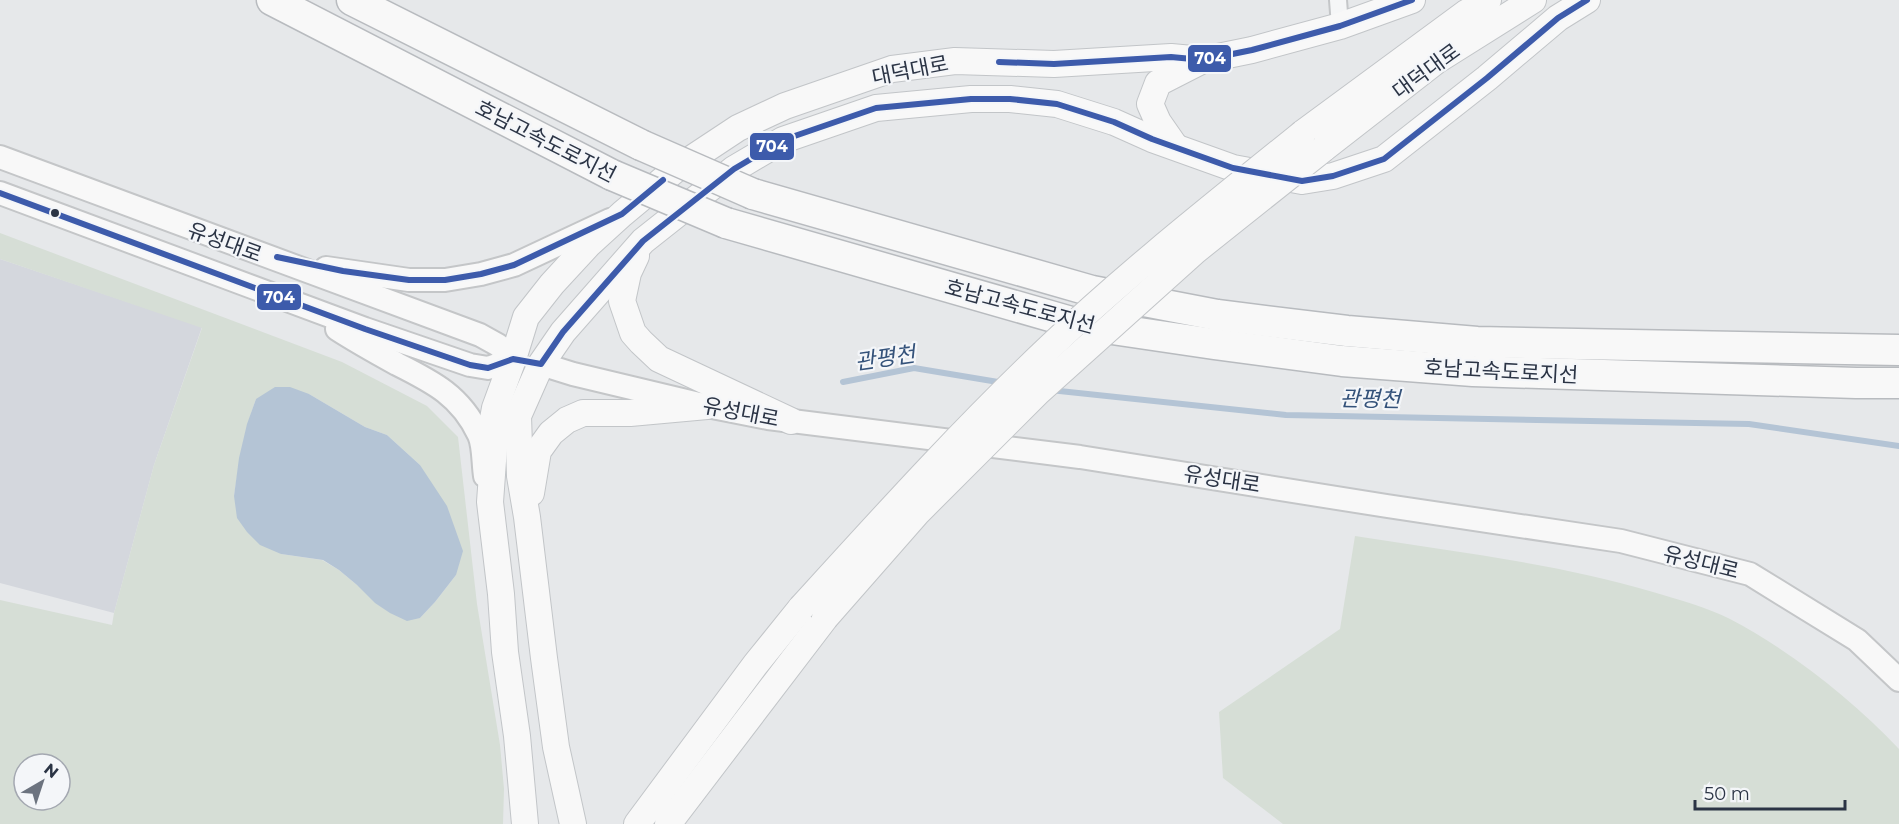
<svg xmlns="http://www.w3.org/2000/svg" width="1899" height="824" viewBox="0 0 1899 824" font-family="Montserrat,'Noto Sans KR',sans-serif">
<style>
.built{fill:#d4d7dd}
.green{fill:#d6ded6;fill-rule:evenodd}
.water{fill:#b4c4d5}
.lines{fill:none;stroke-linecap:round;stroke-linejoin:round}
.stream{stroke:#b4c4d5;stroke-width:6}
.street-casing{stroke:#c4c6c8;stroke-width:20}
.secondary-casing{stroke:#c4c6c8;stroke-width:26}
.primary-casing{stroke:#c2c5c8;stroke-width:28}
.highway-casing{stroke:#b8bbbf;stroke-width:33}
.street{stroke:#f5f6f7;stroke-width:16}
.secondary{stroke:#f8f8f8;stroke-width:22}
.primary{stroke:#f8f8f8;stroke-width:26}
.highway{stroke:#f8f8f8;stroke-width:30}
.primary-bridge-casing{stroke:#c2c5c8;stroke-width:28;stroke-linecap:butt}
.highway-bridge-casing{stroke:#b8bbbf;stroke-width:33;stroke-linecap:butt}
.primary-bridge{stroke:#f8f8f8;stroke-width:26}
.highway-bridge{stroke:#f8f8f8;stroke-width:30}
.bus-1-casing{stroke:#f4f6f9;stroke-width:10}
.bus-1{stroke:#3d5bab;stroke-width:6}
.bus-dot{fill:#2b3445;stroke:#f4f6f9;stroke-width:2}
.labels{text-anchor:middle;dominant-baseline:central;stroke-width:4.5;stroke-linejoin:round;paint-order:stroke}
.street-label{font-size:21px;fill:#2b3445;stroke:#f4f6f9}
.water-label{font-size:22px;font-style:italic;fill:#34527a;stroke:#f4f6f9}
.line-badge{stroke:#f4f6f9;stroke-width:2}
.badge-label{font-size:16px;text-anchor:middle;font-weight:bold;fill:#fff}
</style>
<rect width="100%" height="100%" fill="#e6e8ea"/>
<polygon class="built" points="0,259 202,327 154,465 114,613 0,583"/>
<g class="green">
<path d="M0 233 342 362 427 406 458 437 477 604 500 745 504 789 503 824H0V600L112 625 114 613 154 465 202 328 0 259ZM309 394 365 427 387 435 420 465 456 575 435 602 420 618 357 585 339 570 322 560 281 554 234 496C239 463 244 431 256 399ZM24 764H60V800H24Z"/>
<path d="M1355 536C1454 552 1556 563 1653 592 1677 599 1709 608 1730 619 1791 651 1852 699 1899 749V824H1283L1223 778 1219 712 1340 629Z"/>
</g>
<polygon class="water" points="275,387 290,387 309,394 365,427 387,435 420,465 447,506 463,551 456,575 435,602 420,618 407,621 390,613 375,603 357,585 339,570 323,560 281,554 260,545 247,532 237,518 234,496 239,458 247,424 256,399"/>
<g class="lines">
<g class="stream">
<polyline points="843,382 914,368 1004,383"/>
<polyline points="1050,390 1286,415 1749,424 1899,446"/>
</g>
<g class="street-casing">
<polyline id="street" points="1338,0 1340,26"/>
</g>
<g class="secondary-casing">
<g id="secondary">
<polyline points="0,157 480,335 498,345 513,359 488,368 470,365 365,329 0,193"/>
<polyline points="326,268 409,280 445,280 481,274 514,265 610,220"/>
<path d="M337 329C357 342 377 353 397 364 433 382 461 396 479 435 484 446 483 463 485 476"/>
<polyline points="541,364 573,374 707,406 768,418 1080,457 1387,506 1621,541 1750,574 1857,640 1899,680"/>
</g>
</g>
<g class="primary-casing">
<g id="primary">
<polyline points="1303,133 1466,13 1488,0"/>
<polyline points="1174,145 1158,122 1150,104 1158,83 1203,60"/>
<polyline points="1323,149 1436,61 1533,0"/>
<polyline points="636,256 628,273 622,301 633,333 641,342 659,359 791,421"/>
<polyline points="531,493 538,451 551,433 567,420 583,413 630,413 707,406"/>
<polyline points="525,824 517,736 505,652 501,594 490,502 494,447 493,419 495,408 513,359 526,317 552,284 588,245 622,214 676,169 738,128 785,106 892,69 955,61 1054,64 1171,57 1203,60 1252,50 1340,26 1412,0"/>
<polyline points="573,824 556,747 544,658 527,517 520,476 518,416 541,364 563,332 643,241 734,169 783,140 876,108 971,99 1010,99 1057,104 1114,122 1152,139 1233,168 1302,181 1333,176 1384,159 1487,78 1558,18 1587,0"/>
<polyline points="637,824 755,665 801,608"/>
<polyline points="668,824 825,618"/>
</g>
</g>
<g class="highway-casing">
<g id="highway">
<polyline points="272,0 612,175"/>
<polyline points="352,0 641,145"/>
<polyline points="753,194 1092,291 1217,315 1347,331 1477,342 1899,350"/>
<polyline points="726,223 1078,324 1214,344 1342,361 1473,371 1856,383 1899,383"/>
</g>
</g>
<use href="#street" class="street"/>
<use href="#secondary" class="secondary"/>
<use href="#primary" class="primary"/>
<use href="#highway" class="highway"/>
<g class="primary-bridge-casing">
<g id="primary-bridge">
<path d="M801 608C882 519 963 429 1051 346 1131 270 1218 202 1303 133"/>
<polyline points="825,618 918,512 1038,392 1195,251 1323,149"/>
</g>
</g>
<g class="highway-bridge-casing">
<g id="highway-bridge">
<polyline points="641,145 753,194"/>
<polyline points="612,175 726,223"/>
</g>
</g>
<use href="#primary-bridge" class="primary-bridge"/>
<use href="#highway-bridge" class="highway-bridge"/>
<g class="bus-1-casing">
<g id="bus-1">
<polyline points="999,62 1054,64 1171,57 1203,60 1252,50 1340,26 1412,0"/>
<polyline points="0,193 365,329 470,365 488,368 513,359 541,364 563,332 643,241 734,169 783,140 876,108 971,99 1010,99 1057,104 1114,122 1152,139 1233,168 1302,181 1333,176 1384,159 1487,78 1558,18 1587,0"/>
<polyline points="277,257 343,271 409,280 445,280 481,274 514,265 622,214 663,180"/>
</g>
</g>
<use href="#bus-1" class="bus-1"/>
</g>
<circle class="bus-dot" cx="55" cy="213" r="5"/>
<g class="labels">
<g class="street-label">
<text transform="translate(910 70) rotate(-11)">대덕대로</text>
<text transform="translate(1426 71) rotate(-36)">대덕대로</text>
<text transform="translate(546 141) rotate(27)">호남고속도로지선</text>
<text transform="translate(225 242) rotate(20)">유성대로</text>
<text transform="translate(1020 306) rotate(15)">호남고속도로지선</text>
<text transform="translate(1501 371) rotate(3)">호남고속도로지선</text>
<text transform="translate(741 412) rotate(11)">유성대로</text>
<text transform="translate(1222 479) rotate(9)">유성대로</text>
<text transform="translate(1701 562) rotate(14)">유성대로</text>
</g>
<g class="water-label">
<text transform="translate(885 358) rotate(-8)">관평천</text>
<text transform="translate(1370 399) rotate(1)">관평천</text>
</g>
</g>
<g class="line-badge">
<rect x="1187" y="44" width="45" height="29" rx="6" fill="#3d5bab"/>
<rect x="749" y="132" width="46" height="29" rx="6" fill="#3d5bab"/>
<rect x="256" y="283" width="46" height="28" rx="6" fill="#3d5bab"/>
</g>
<g class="badge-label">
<text x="1210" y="64">704</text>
<text x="772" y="152">704</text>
<text x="279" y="303">704</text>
</g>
<g transform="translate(42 782) rotate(39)"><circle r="28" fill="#f4f6f9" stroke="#a4a8b1" stroke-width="1.5"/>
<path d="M0-4.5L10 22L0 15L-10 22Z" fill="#6c737f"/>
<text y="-9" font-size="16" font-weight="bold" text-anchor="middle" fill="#2b3445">N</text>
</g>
<path d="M1695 800v9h150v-9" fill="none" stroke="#2b3445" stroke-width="3"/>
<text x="1704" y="800" font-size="18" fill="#2b3445" stroke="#f4f6f9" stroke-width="4.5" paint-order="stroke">50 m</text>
</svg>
